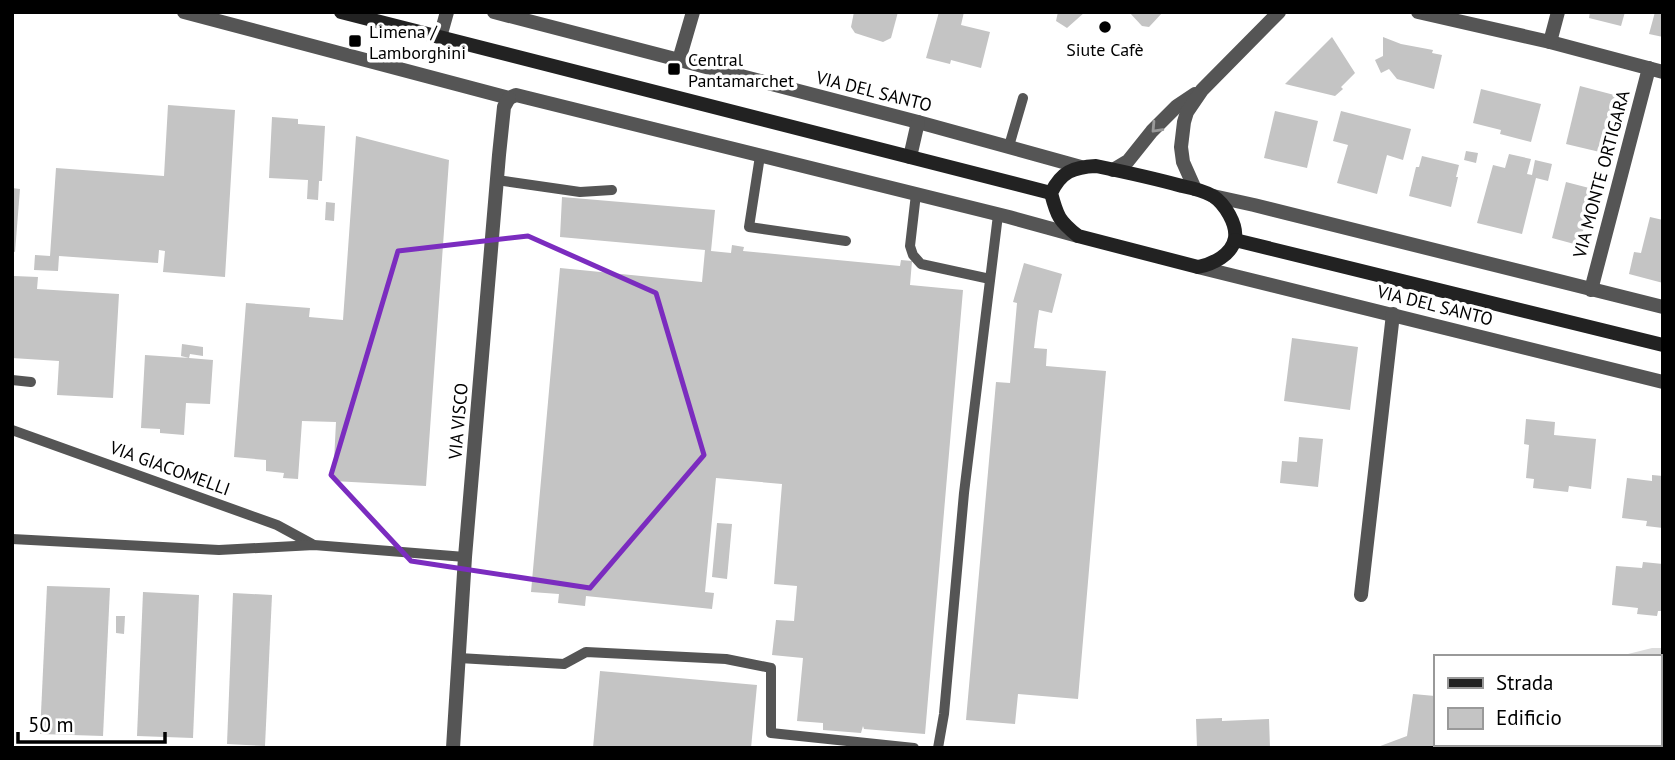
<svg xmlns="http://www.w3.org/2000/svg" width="1675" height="760" viewBox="0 0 1675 760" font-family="'PT Sans',sans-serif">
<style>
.green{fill:#dcdcdc}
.building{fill:#c4c4c4}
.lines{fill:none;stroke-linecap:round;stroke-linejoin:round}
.lane{stroke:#555;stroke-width:10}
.street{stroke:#555;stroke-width:14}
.secondary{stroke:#222;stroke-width:14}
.oneway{stroke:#999}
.marked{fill:none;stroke:#7b2cbf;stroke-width:5;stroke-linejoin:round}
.poi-dot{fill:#000;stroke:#fff;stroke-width:2.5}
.labels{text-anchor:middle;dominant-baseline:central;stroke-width:7;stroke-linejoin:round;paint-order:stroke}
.poi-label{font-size:18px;fill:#000;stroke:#fff;text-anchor:start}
.street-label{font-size:18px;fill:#000;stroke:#fff}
</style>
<rect width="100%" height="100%" fill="#fff"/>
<polygon class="green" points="1652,648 1663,648 1663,748 1398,748 1435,730 1435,744 1659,744 1659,657 1616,657"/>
<g class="building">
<polygon points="854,12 898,12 891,38 883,42 855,33 851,27"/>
<polygon points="939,12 964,12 961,25 990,32 981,68 951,60 950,64 926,58"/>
<polygon points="1058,12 1085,12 1067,28 1056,21"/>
<polygon points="1129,12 1163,12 1149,27 1142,26"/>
<polygon points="1590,12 1625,12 1621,26 1589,18"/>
<polygon points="1655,12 1663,12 1663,37 1649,34"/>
<polygon points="1332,37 1355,73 1341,87 1343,89 1335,96 1285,84"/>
<polygon points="1383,37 1401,44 1433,50 1432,53 1442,55 1434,89 1397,79 1389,69 1381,73 1375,60 1383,56"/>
<polygon points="1580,86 1618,96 1604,153 1566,144"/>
<polygon points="1481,89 1541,104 1531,142 1500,134 1501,130 1473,123"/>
<polygon points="168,105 235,110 225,277 163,272 165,251 159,250 158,263 59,256 58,271 34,270 35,255 50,256 56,168 164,176"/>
<polygon points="1275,111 1318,121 1307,168 1264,158"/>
<polygon points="1341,111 1411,129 1403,160 1387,155 1377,194 1337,183 1348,145 1333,141"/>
<polygon points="272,117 298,119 298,124 325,126 322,181 319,181 318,200 307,199 308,180 269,178"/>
<polygon points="356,136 449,160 426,486 333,481 336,422 302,421 298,479 283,478 284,473 266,471 266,460 234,457 246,303 310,308 309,317 343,320"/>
<polygon points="1466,151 1478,153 1476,163 1464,160"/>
<polygon points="1509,154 1531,159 1527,174 1532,175 1535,160 1552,164 1548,181 1536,178 1522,234 1477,223 1493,165 1505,168"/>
<polygon points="1422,156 1459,165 1456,177 1458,177 1451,207 1409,196 1416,167 1419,167"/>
<polygon points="1566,182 1593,189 1587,213 1590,214 1588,217 1591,220 1584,228 1578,245 1552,238"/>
<polygon points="12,188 20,189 15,252 12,251"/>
<polygon points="562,197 715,210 711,251 731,253 732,245 744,247 743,251 900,266 901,260 912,261 910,285 963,290 925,734 864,729 863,726 861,733 823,730 823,723 797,721 803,658 772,655 776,620 794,621 797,586 774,584 782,484 716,478 705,592 714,593 712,609 586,596 585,606 558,603 559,594 531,592 560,268 702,282 705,250 560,237"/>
<polygon points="326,202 335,203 334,221 325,220"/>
<polygon points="1650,217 1663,220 1663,283 1629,274 1634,252 1641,253"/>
<polygon points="1024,263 1062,274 1052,313 1039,310 1037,323 1034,348 1047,349 1046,366 1106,371 1078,699 1018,694 1015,724 966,720 996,382 1010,383 1017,303 1013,302"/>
<polygon points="14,276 38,277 37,289 119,294 113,398 57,395 59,361 12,358 12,287"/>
<polygon points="1292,338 1358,347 1350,410 1284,401"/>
<polygon points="182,344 203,347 203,356 190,354 189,358 213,360 210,404 186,403 184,435 160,433 160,429 141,428 145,355 189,358 181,356"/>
<polygon points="1526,419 1555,422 1554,435 1596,439 1591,489 1569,486 1568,492 1533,488 1534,479 1526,478 1529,445 1524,444"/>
<polygon points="1299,437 1323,439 1318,487 1280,483 1282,461 1297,462"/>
<polygon points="1652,475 1663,476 1663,528 1646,526 1647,521 1622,518 1627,478 1652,481"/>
<polygon points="717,523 732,524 727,579 712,577"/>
<polygon points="1643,562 1663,564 1663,611 1658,611 1657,616 1637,614 1638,608 1612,605 1616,566 1642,568"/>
<polygon points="47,586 110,588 103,736 40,734"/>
<polygon points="143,592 199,595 193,738 137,736"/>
<polygon points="233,593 272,595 265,746 227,744"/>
<polygon points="116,616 125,616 124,634 116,633"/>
<polygon points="600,671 757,685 751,748 593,748"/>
<polygon points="1413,694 1435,696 1435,744 1445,744 1445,748 1375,748 1407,736"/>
<polygon points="1222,718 1222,721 1269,719 1270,748 1197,748 1196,719"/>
</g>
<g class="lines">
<g class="lane">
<polyline points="1009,146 1023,98"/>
<polyline points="760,156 749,227 846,241"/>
<polyline points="497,180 580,192 612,190"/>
<polyline points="916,194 910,246 913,255 921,264 990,279"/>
<polyline points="12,380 31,382"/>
<polyline points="12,430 277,525 312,544"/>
<polyline points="12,539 219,550 314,545 465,557"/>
<polyline points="459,658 564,664 586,652 726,659 771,668 771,733 914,748"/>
<polyline points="938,748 944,714 964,493 998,215"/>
</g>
<g class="street">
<polyline points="184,12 509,98 516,95 1009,217 1078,236"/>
<polyline points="494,12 918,122 1081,167"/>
<polyline points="1418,12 1550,42 1663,72"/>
<polyline points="440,37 447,12"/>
<polyline points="1550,42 1558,12"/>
<polyline points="679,60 693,12"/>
<polyline points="910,157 918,122"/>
<polyline points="1113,170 1128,161 1152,131 1177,106 1195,94"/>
<polyline points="1195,189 1183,162 1181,147 1184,122 1187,112 1202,90 1279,12"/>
<polyline points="1213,196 1254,205 1663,307"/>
<polyline points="1198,267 1663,382"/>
<polyline points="1591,290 1649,68"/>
<polyline points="1361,595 1393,314"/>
<polyline points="453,748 465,557 499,155 504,107 509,98"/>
</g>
<g class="secondary">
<polyline points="341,12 1051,193"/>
<path d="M1096 166C1125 172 1153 178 1182 186 1192 188 1204 191 1213 196 1225 204 1237 224 1235 238 1232 255 1213 264 1198 267L1078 236C1059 221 1057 216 1051 193 1061 172 1073 167 1096 166Z"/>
<polyline points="1235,240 1663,345"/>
</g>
</g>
<defs><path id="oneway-chevron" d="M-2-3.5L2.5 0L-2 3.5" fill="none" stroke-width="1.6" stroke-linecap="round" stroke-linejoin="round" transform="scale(1.75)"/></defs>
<use class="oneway" href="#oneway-chevron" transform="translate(1156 128) rotate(133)"/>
<path class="marked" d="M528 236 656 293 704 455 590 588 411 561 331 475 398 251Z"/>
<g class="poi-dot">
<circle cx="1105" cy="27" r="7"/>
<rect x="348" y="34" width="14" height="14" rx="3.5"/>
<rect x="667" y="62" width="14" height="14" rx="3.5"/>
</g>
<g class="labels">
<g class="poi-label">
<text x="369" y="31">Limena /<tspan x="369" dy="21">Lamborghini</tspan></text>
<text x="1105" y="49" text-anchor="middle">Siute Cafè</text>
<text x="688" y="59">Central<tspan x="688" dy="21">Pantamarchet</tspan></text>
</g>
<g class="street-label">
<text transform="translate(874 91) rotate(14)">VIA DEL SANTO</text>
<text transform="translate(1601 174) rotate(-75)">VIA MONTE ORTIGARA</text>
<text transform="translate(1435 305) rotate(14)">VIA DEL SANTO</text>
<text transform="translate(458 421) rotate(-85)">VIA VISCO</text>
<text transform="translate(170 468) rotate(20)">VIA GIACOMELLI</text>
</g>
</g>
<rect width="1675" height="760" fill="none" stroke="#000000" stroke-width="28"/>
<rect x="1434" y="655" width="228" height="91" fill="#ffffff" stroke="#999999" stroke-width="2"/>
<rect x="1448" y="678" width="35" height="10" fill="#222222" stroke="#999999" stroke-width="2"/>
<text x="1496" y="690" font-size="21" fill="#000000">Strada</text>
<rect x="1448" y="708" width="35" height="21" fill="#c4c4c4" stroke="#999999" stroke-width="2"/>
<text x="1496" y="725" font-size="21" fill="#000000">Edificio</text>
<path d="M18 732v10h147v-10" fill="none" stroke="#000000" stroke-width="3.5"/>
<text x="28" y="732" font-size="21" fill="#000000" stroke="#ffffff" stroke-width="5" paint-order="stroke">50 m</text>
</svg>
